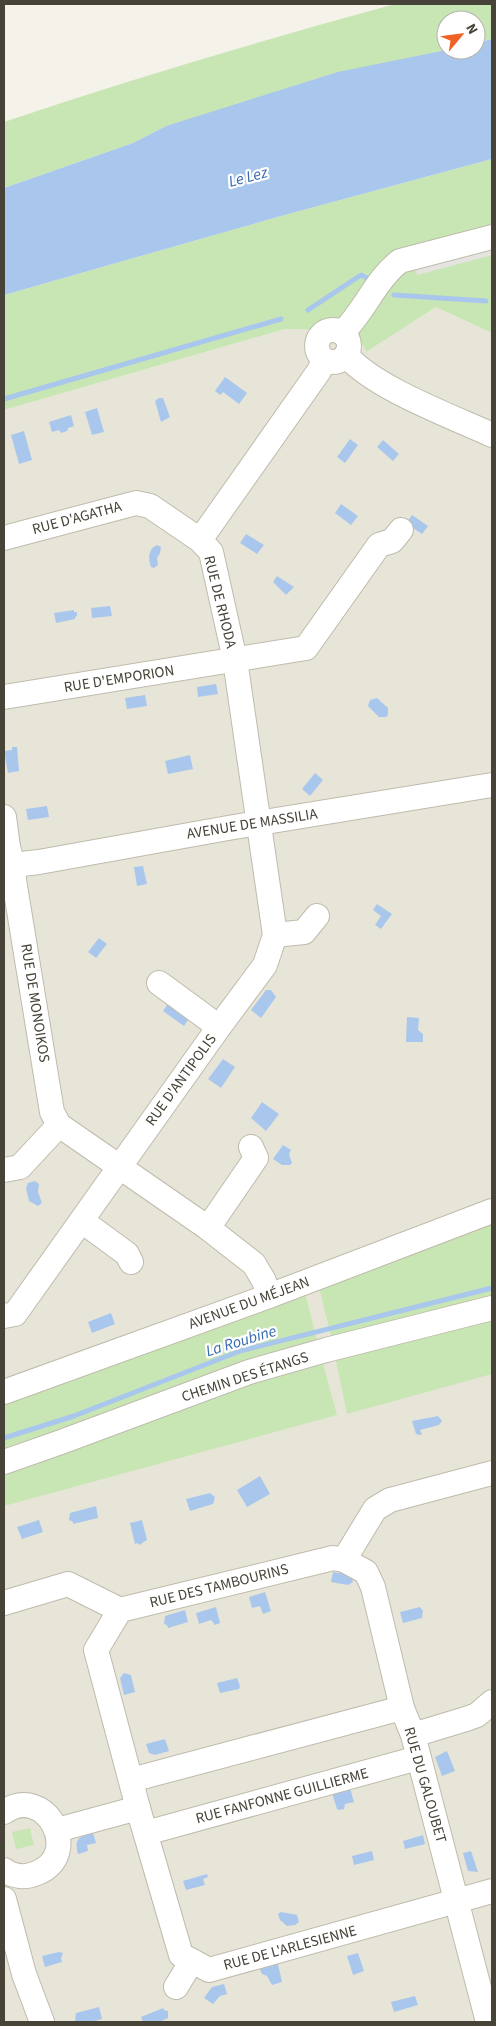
<svg xmlns="http://www.w3.org/2000/svg" width="496" height="2026" viewBox="0 0 496 2026" font-family="'Source Sans 3',sans-serif">
<style>
.residential{fill:#e7e5d8}
.green{fill:#c8e6b4}
.parking{fill:#e5e4e1}
.water{fill:#a9c7ed}
.lines{fill:none;stroke-linecap:round;stroke-linejoin:round}
.stream{stroke:#a9c7ed;stroke-width:5}
.minor-casing{stroke:#bfbbac;stroke-width:26}
.minor{stroke:#fff;stroke-width:24}
.labels{text-anchor:middle;dominant-baseline:central;stroke-width:4.5;stroke-linejoin:round;paint-order:stroke}
.street-label{font-size:15px;fill:#474338;stroke:#fff}
.water-label{font-size:16px;font-style:italic;fill:#3669ae;stroke:#fff}
</style>
<rect width="100%" height="100%" fill="#f4f2e9"/>
<polygon class="residential" points="436,307 492,333 492,2022 4,2022 4,410 285,329 356,330 366,352"/>
<g class="green">
<path d="M395 4H492V39L476 43V20H446V50L413 57 166 126 133 143 4 188V122C133 78 264 40 395 4Z"/>
<polygon points="492,159 492,333 436,307 366,352 356,330 285,329 4,410 4,295 281,216"/>
<polygon points="492,1223 492,1300 332,1340 319,1287"/>
<polygon points="305,1293 318,1344 4,1455 4,1404"/>
<polygon points="492,1315 492,1374 347,1414 335,1356"/>
<polygon points="322,1360 337,1415 4,1506 4,1471 293,1368"/>
<polygon points="30,1828 34,1845 16,1849 12,1832"/>
</g>
<polygon class="parking" points="492,241 492,255 417,275 413,261"/>
<g class="water">
<polygon points="492,39 492,159 281,216 4,295 4,188 133,143 166,126 338,72 446,50 476,50 476,43"/>
<polygon points="225,377 247,393 239,404 223,392 220,395 215,391"/>
<polygon points="159,398 163,398 170,417 161,422 155,401"/>
<polygon points="97,408 104,432 92,435 85,412"/>
<polygon points="71,415 74,426 68,428 67,431 61,433 59,430 52,432 49,422"/>
<polygon points="24,431 32,460 19,464 11,435"/>
<polygon points="350,439 358,445 345,463 337,457"/>
<polygon points="383,440 399,454 393,461 377,447"/>
<polygon points="341,504 358,516 351,525 335,513"/>
<polygon points="412,515 428,526 422,534 406,523"/>
<polygon points="246,534 264,545 257,554 240,543"/>
<path d="M157 545 161 547 160 553 157 558 158 565 154 568 151 567C148 558 148 549 157 545Z"/>
<polygon points="277,576 294,587 286,595 273,582"/>
<polygon points="110,606 112,616 92,618 91,608"/>
<polygon points="74,610 74,612 77,612 77,616 75,617 75,619 56,623 54,613"/>
<polygon points="216,684 218,694 198,697 197,687"/>
<polygon points="145,695 147,706 127,709 125,698"/>
<polygon points="377,698 388,708 388,715 386,717 379,717 368,706 370,700"/>
<polygon points="12,747 17,747 19,771 8,773 4,751 12,750"/>
<polygon points="190,755 193,769 168,774 165,761"/>
<polygon points="315,773 323,780 310,796 302,789"/>
<polygon points="47,806 49,817 28,820 26,809"/>
<polygon points="143,866 147,884 137,886 134,867"/>
<polygon points="377,904 392,914 381,929 375,925 381,916 373,910"/>
<polygon points="99,938 107,944 96,958 88,952"/>
<polygon points="266,990 271,990 276,997 261,1018 251,1010"/>
<polygon points="169,1002 190,1017 184,1026 163,1011"/>
<polygon points="407,1017 419,1018 418,1030 423,1034 423,1042 406,1042"/>
<polygon points="223,1059 235,1067 221,1088 208,1079"/>
<polygon points="262,1102 279,1114 266,1131 251,1118"/>
<polygon points="283,1145 291,1150 289,1154 292,1163 290,1165 282,1165 273,1159"/>
<polygon points="35,1181 39,1184 38,1192 42,1203 38,1206 29,1201 26,1188 28,1183"/>
<polygon points="111,1313 115,1324 92,1333 88,1322"/>
<polygon points="438,1416 442,1421 439,1425 420,1430 422,1434 420,1435 416,1434 412,1421"/>
<polygon points="260,1476 270,1494 247,1507 237,1490"/>
<polygon points="210,1493 215,1497 213,1504 190,1511 186,1499"/>
<polygon points="96,1506 98,1518 73,1524 73,1522 69,1520 70,1513"/>
<polygon points="39,1520 43,1532 22,1539 17,1527"/>
<polygon points="142,1520 147,1540 139,1545 138,1543 135,1544 130,1523"/>
<polygon points="333,1572 351,1575 353,1582 348,1585 331,1582"/>
<polygon points="265,1592 271,1611 263,1614 260,1606 252,1608 249,1597"/>
<polygon points="216,1607 220,1623 215,1625 211,1620 199,1624 196,1613"/>
<polygon points="420,1607 423,1611 422,1618 403,1623 400,1612"/>
<polygon points="185,1610 188,1622 168,1628 167,1625 164,1624 165,1616"/>
<polygon points="124,1673 131,1675 135,1692 124,1695 120,1678"/>
<polygon points="237,1678 240,1686 239,1689 220,1693 217,1683"/>
<polygon points="165,1739 169,1751 155,1755 149,1753 146,1744"/>
<polygon points="447,1751 455,1771 442,1776 435,1757"/>
<polygon points="350,1788 354,1802 345,1804 344,1809 339,1810 337,1809 332,1793"/>
<path d="M93 1833 96 1843 87 1845 88 1851 78 1854C74 1838 79 1837 93 1833Z"/>
<polygon points="423,1835 425,1844 405,1849 403,1841"/>
<polygon points="372,1851 374,1860 354,1865 352,1856"/>
<polygon points="471,1851 478,1872 468,1871 463,1853"/>
<polygon points="207,1874 208,1877 203,1879 205,1885 186,1890 183,1881"/>
<polygon points="281,1912 297,1915 299,1922 295,1925 287,1926 280,1920 278,1914"/>
<polygon points="59,1952 63,1953 61,1958 62,1962 45,1967 42,1956"/>
<polygon points="358,1953 364,1971 353,1975 347,1956"/>
<polygon points="278,1964 282,1982 272,1985 267,1976 262,1974 260,1969"/>
<polygon points="224,1984 227,1994 220,1996 213,2004 204,1998 212,1987"/>
<polygon points="415,1996 418,2005 394,2012 391,2002"/>
<polygon points="99,2007 102,2019 90,2022 76,2022 75,2021 76,2013"/>
<polygon points="163,2008 164,2010 168,2011 168,2018 159,2022 143,2022 141,2017"/>
</g>
<g class="lines">
<g class="stream">
<polyline points="394,295 486,301"/>
<polyline points="308,310 361,275 367,278"/>
<polyline points="4,399 281,319"/>
<polyline points="4,1438 74,1416 240,1351 492,1288"/>
</g>
<g class="minor-casing">
<g id="minor">
<circle cx="333" cy="346" r="16"/>
<path d="M342 333C364 312 376 279 400 261L492 237"/>
<path d="M346 355C374 388 451 416 492 435"/>
<polyline points="4,538 136,503 150,506 200,540"/>
<polyline points="4,697 306,648 379,545 392,541 401,530"/>
<polyline points="4,817 8,847"/>
<polyline points="4,847 8,847 13,865 14,879"/>
<polyline points="13,865 39,862 228,828 492,785"/>
<polyline points="14,880 52,1112 59,1125 208,1228 254,1264 264,1281 269,1296"/>
<polyline points="275,935 304,932 317,916"/>
<polyline points="159,983 219,1027"/>
<polyline points="4,1170 20,1167 59,1125"/>
<polyline points="82,1221 127,1254 131,1262"/>
<polyline points="208,1228 256,1158 251,1147"/>
<polyline points="4,1316 15,1314 219,1027 265,965 275,935 235,660 211,552 200,540 319,371 324,360"/>
<polyline points="4,1392 269,1296 492,1211"/>
<polyline points="4,1462 61,1442 249,1372 326,1350 492,1308"/>
<polyline points="492,1473 390,1500 375,1509 344,1560 333,1558 120,1610 96,1650 138,1808 181,1955 209,1970 492,1891"/>
<polyline points="344,1560 366,1572 373,1587 402,1708 413,1735 488,2022"/>
<polyline points="4,1603 68,1584 120,1610"/>
<polyline points="413,1735 466,1719 477,1715 492,1702"/>
<polyline points="131,1780 402,1708"/>
<path d="M4 1812C45 1783 84 1854 37 1873 26 1878 14 1877 4 1870"/>
<polyline points="57,1830 138,1808"/>
<polyline points="146,1833 418,1758"/>
<polyline points="4,1899 24,1974 42,2022"/>
<polyline points="176,1987 192,1961"/>
</g>
</g>
<use href="#minor" class="minor"/>
</g>
<g class="labels">
<g class="street-label">
<text transform="translate(77 518) rotate(-15)">RUE D'AGATHA</text>
<text transform="translate(220 602) rotate(76)">RUE DE RHODA</text>
<text transform="translate(119 679) rotate(-9)">RUE D'EMPORION</text>
<text transform="translate(252 824) rotate(-9)">AVENUE DE MASSILIA</text>
<text transform="translate(35 1003) rotate(81)">RUE DE MONOIKOS</text>
<text transform="translate(181 1080) rotate(-54)">RUE D'ANTIPOLIS</text>
<text transform="translate(249 1303) rotate(-20)">AVENUE DU MÉJEAN</text>
<text transform="translate(245 1377) rotate(-18)">CHEMIN DES ÉTANGS</text>
<text transform="translate(219 1586) rotate(-14)">RUE DES TAMBOURINS</text>
<text transform="translate(425 1785) rotate(74)">RUE DU GALOUBET</text>
<text transform="translate(282 1796) rotate(-15)">RUE FANFONNE GUILLIERME</text>
<text transform="translate(290 1948) rotate(-15)">RUE DE L'ARLESIENNE</text>
</g>
<g class="water-label">
<text transform="translate(248 177) rotate(-15)">Le Lez</text>
<text transform="translate(241 1341) rotate(-17)">La Roubine</text>
</g>
</g>
<rect width="496" height="2026" fill="none" stroke="#474338" stroke-width="10"/>
<g transform="translate(461 35) rotate(61)"><circle r="24" fill="#ffffff" stroke="#b5b4af"/>
<path d="M0-4L9 19L0 12L-9 19Z" fill="#ef6125"/>
<text y="-8" font-size="14" font-weight="bold" text-anchor="middle" fill="#474338">N</text>
</g>
</svg>
